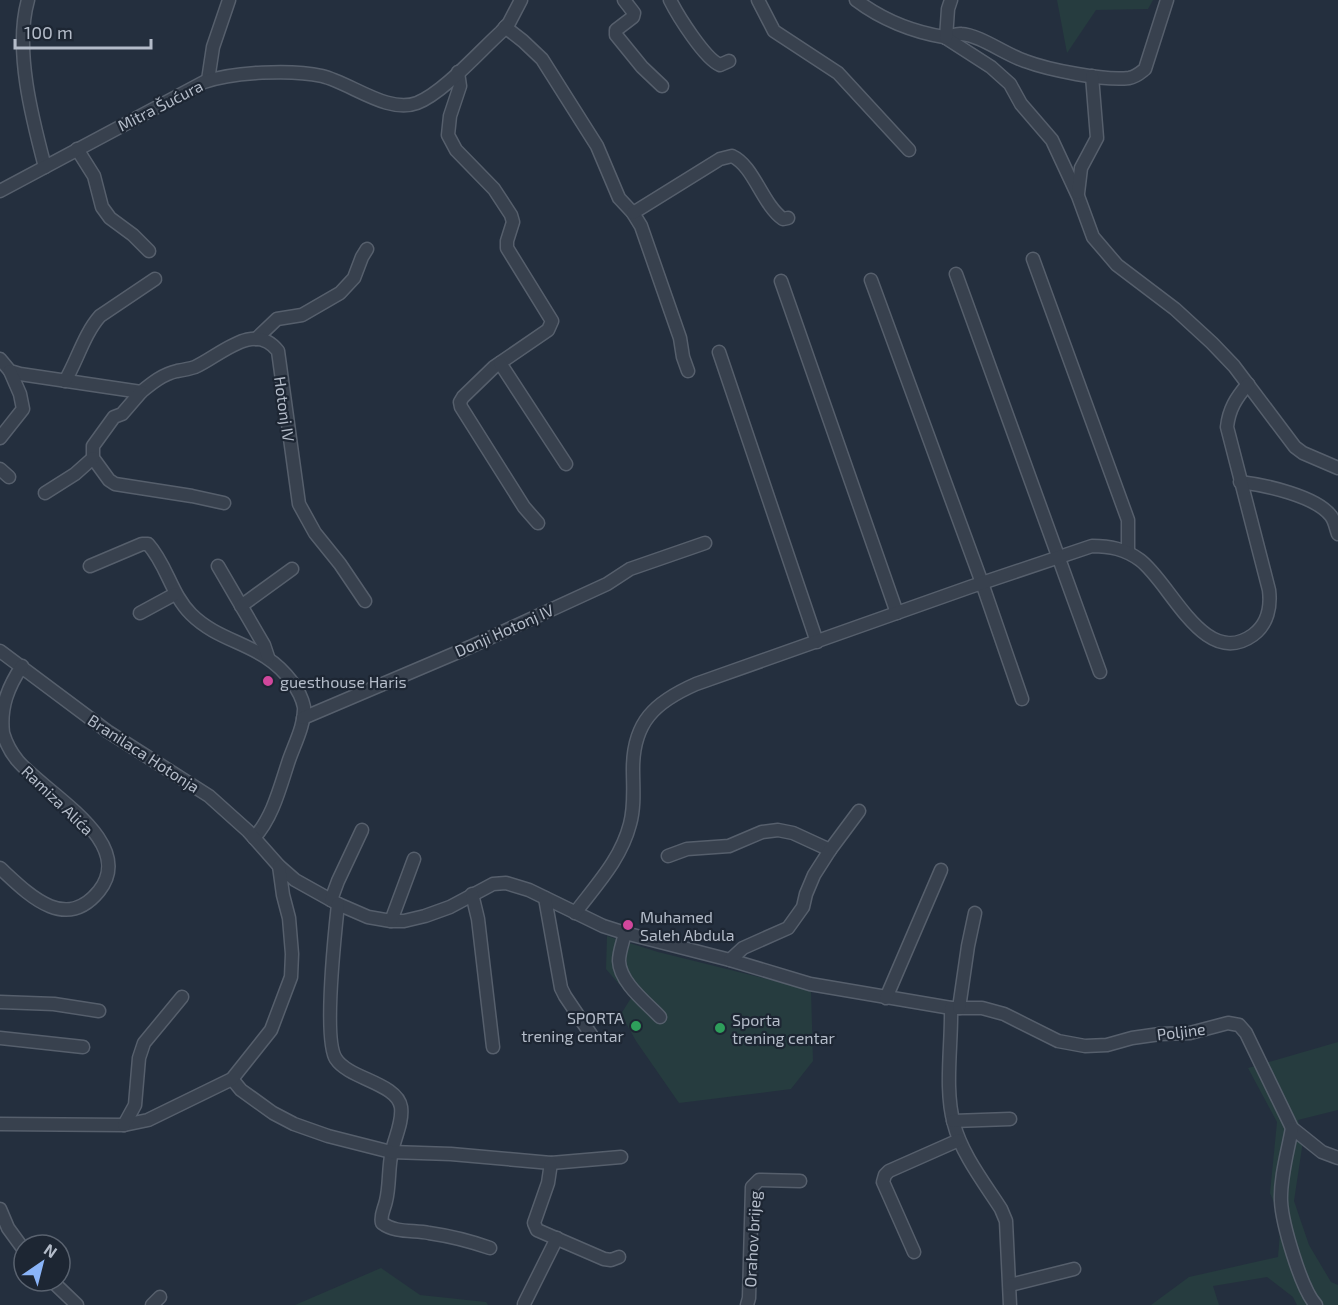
<svg xmlns="http://www.w3.org/2000/svg" width="1338" height="1305" viewBox="0 0 1338 1305" font-family="'Exo 2',sans-serif">
<style>
.green{fill:#263c3f}
.lines{fill:none;stroke-linecap:round;stroke-linejoin:round}
.minor-casing{stroke:#565f6c;stroke-width:15}
.minor{stroke:#38414e;stroke-width:12}
.hotel-dot{fill:#d1479c;stroke:#1d2633;stroke-width:2}
.leisure-dot{fill:#2e9e5b;stroke:#1d2633;stroke-width:2}
.labels{text-anchor:middle;dominant-baseline:central;stroke-width:4.5;stroke-linejoin:round;paint-order:stroke}
.street-label{font-size:16px;fill:#b4bcc9;stroke:#1d2633}
.poi-label{font-size:16px;fill:#b4bcc9;stroke:#1d2633;text-anchor:start}
</style>
<rect width="100%" height="100%" fill="#242f3e"/>
<g class="green">
<polygon points="1057,0 1153,0 1148,9 1096,10 1067,53"/>
<polygon points="607,936 658,952 811,990 813,1061 791,1089 679,1103 636,1041 621,1014 631,998 606,969"/>
<polygon points="1338,1042 1338,1110 1298,1120 1303,1141 1294,1201 1309,1245 1331,1282 1338,1285 1338,1305 1297,1305 1293,1297 1267,1277 1213,1286 1219,1305 1151,1305 1189,1277 1278,1257 1281,1220 1270,1193 1277,1122 1248,1068"/>
<polygon points="381,1268 420,1295 486,1302 488,1305 295,1305"/>
</g>
<g class="lines">
<g class="minor-casing">
<g id="minor">
<path d="M28 0C14 49 32 118 45 167"/>
<polyline points="624,0 634,13 633,17 616,30 616,35 642,67 662,86"/>
<path d="M670 0C678 16 705 59 720 65L729 61"/>
<polyline points="758,0 774,31 838,73 909,150"/>
<path d="M856 0C881 19 913 32 944 37 950 38 955 33 961 34 980 35 1006 55 1025 61 1049 70 1104 81 1129 78 1136 77 1140 73 1145 69L1167 0"/>
<polyline points="505,27 523,41 542,59 597,146 619,198 633,213 641,226 680,338 683,357 688,371"/>
<polyline points="946,38 991,67 1010,84 1021,104 1052,140 1078,196 1093,237 1117,265 1175,309 1212,343 1234,366 1295,447 1303,453 1338,468"/>
<polyline points="946,38 948,9 951,0"/>
<polyline points="458,72 460,86 450,116 448,135 456,150 494,189 511,215 513,222 507,241 507,248 552,321 548,330 494,367 463,397 460,402 461,407 524,507 538,523"/>
<polyline points="208,80 213,47 229,0"/>
<polyline points="77,149 94,176 102,207 110,218 133,235 149,251"/>
<path d="M0 191 204 82C233 72 291 69 322 76 351 83 388 114 417 103 443 93 480 51 501 32L509 23 521 0"/>
<polyline points="1078,193 1081,168 1097,138 1092,76"/>
<path d="M633 213 720 159 732 156C754 166 762 204 783 219L788 218"/>
<polyline points="1033,259 1128,520 1128,552"/>
<polyline points="956,274 1100,672"/>
<polyline points="871,280 982,583 1022,699"/>
<polyline points="781,281 897,613"/>
<polyline points="256,339 277,319 302,315 340,293 354,278 362,257 367,249"/>
<polyline points="719,352 817,642"/>
<path d="M0 359 10 371 20 374 141 392C152 383 163 374 177 371 183 370 189 369 195 367 220 356 254 320 278 351L299 504 315 533 340 564 365 601"/>
<polyline points="500,363 566,464"/>
<path d="M65 381C77 361 84 334 100 316L155 279"/>
<polyline points="141,392 122,414 114,417 93,446 93,458 109,480 115,484 192,496 224,503"/>
<polyline points="0,438 23,409 20,394 10,371"/>
<polyline points="0,469 9,477"/>
<path d="M1240 482C1265 485 1316 496 1331 516 1335 521 1336 529 1338 534"/>
<polyline points="45,493 75,474 93,458"/>
<path d="M90 566 142 544H148C167 565 171 594 191 614 222 645 263 642 292 682 298 690 302 697 304 707 305 724 295 743 289 760 280 787 273 817 254 838"/>
<polyline points="218,566 264,645 268,657"/>
<polyline points="241,606 292,569"/>
<polyline points="140,613 175,594"/>
<polyline points="0,651 107,731 209,796 248,831 279,866 295,880 338,904 368,917 391,921 404,921 425,916 450,907 493,884 506,883 529,890 603,926 625,933 730,960 810,984 951,1008 982,1008 1004,1014 1058,1041 1085,1046 1107,1045 1132,1038 1160,1034 1190,1033 1228,1023 1239,1025 1246,1033 1292,1128 1322,1152 1338,1158"/>
<polyline points="303,718 470,647 607,584 630,569 705,543"/>
<polyline points="668,856 687,849 729,846 762,832 778,830 793,833 830,850"/>
<path d="M0 868C28 894 65 933 99 891 138 842 45 793 18 761 12 754 6 743 3 733 0 707 8 687 22 666"/>
<polyline points="472,894 478,919 493,1047"/>
<polyline points="545,898 561,988 565,996 592,1036"/>
<polyline points="331,900 338,881 362,830"/>
<path d="M338 904C335 932 323 1040 336 1059 349 1079 397 1083 401 1107 403 1122 395 1137 392 1151 388 1168 390 1185 386 1201 384 1210 380 1215 382 1223 395 1233 413 1230 429 1233 450 1236 470 1241 490 1248"/>
<path d="M575 913C597 884 621 859 630 824 635 806 633 787 633 769 633 722 655 702 696 684L970 587 1092 546C1110 546 1125 549 1140 560 1171 583 1204 670 1253 635 1268 624 1271 606 1269 590L1227 427C1229 409 1236 398 1248 384"/>
<polyline points="391,921 414,859"/>
<path d="M625 933C623 942 619 952 619 961 620 983 647 1003 660 1017"/>
<polyline points="730,960 743,948 788,928 803,907 806,894 814,875 830,850 859,811"/>
<polyline points="886,998 941,870"/>
<polyline points="0,1002 54,1004 99,1011"/>
<path d="M951 1008C952 1044 944 1089 954 1124 961 1153 985 1184 1001 1209L1006 1221 1010 1305"/>
<polyline points="959,1008 968,946 975,913"/>
<polyline points="0,1038 83,1047"/>
<polyline points="232,1079 241,1090 273,1113 294,1124 328,1136 391,1152 451,1154 551,1163 621,1157"/>
<polyline points="953,1121 1010,1119"/>
<polyline points="0,1124 124,1125 148,1120 232,1079 271,1030 291,977 292,954 289,918 283,895 279,866"/>
<polyline points="124,1125 135,1105 139,1058 144,1043 182,997"/>
<path d="M1292 1128C1288 1151 1280 1177 1281 1201 1282 1223 1301 1289 1316 1305"/>
<polyline points="551,1163 548,1183 534,1223 537,1230 604,1259 611,1260 619,1257"/>
<polyline points="0,1209 8,1228 24,1250"/>
<polyline points="914,1252 883,1182 885,1175 889,1171 959,1140"/>
<polyline points="52,1281 77,1305"/>
<polyline points="1010,1285 1074,1269"/>
<polyline points="524,1304 557,1238"/>
<polyline points="152,1305 160,1297"/>
<polyline points="747,1305 749,1298 752,1187 759,1180 800,1181"/>
</g>
</g>
<use href="#minor" class="minor"/>
</g>
<g class="hotel-dot">
<circle cx="268" cy="681" r="6"/>
<circle cx="628" cy="925" r="6"/>
</g>
<g class="leisure-dot">
<circle cx="636" cy="1026" r="6"/>
<circle cx="720" cy="1028" r="6"/>
</g>
<g class="labels">
<g class="street-label">
<text transform="translate(160 105) rotate(-27)">Mitra Šućura</text>
<text transform="translate(285 409) rotate(82)">Hotonj IV</text>
<text transform="translate(504 630) rotate(-24)">Donji Hotonj IV</text>
<text transform="translate(144 753) rotate(33)">Branilaca Hotonja</text>
<text transform="translate(58 800) rotate(44)">Ramiza Alića</text>
<text transform="translate(1181 1031) rotate(-7)">Poljine</text>
<text transform="translate(752 1239) rotate(-87)">Orahov brijeg</text>
</g>
<g class="poi-label">
<text x="280" y="681">guesthouse Haris</text>
<text x="640" y="916">Muhamed<tspan x="640" dy="18">Saleh Abdula</tspan></text>
<text x="624" y="1017" text-anchor="end">SPORTA<tspan x="624" dy="18">trening centar</tspan></text>
<text x="732" y="1019">Sporta<tspan x="732" dy="18">trening centar</tspan></text>
</g>
</g>
<g transform="translate(42 1263) rotate(35)"><circle r="28" fill="#1d2633" stroke="#59626f" stroke-width="1.5"/>
<path d="M0-4.5L10 22L0 15L-10 22Z" fill="#8ab4f8"/>
<text y="-9" font-size="16" font-weight="bold" text-anchor="middle" fill="#b4bcc9">N</text>
</g>
<path d="M15 39v9h136v-9" fill="none" stroke="#b4bcc9" stroke-width="3"/>
<text x="24" y="39" font-size="18" fill="#b4bcc9" stroke="#1d2633" stroke-width="4.5" paint-order="stroke">100 m</text>
</svg>
